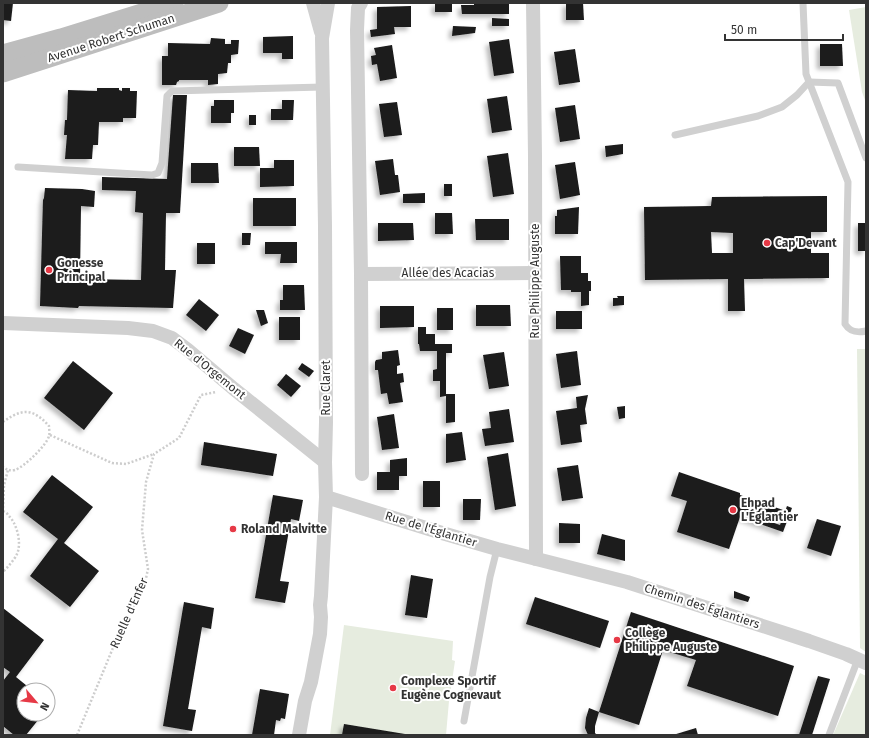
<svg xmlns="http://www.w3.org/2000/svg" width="869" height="738" viewBox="0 0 869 738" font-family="'Fira Sans',sans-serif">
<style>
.green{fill:#e6ecdf}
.building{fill:#1a1a1a;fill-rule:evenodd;filter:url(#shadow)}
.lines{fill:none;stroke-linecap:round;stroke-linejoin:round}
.path{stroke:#cdcdcd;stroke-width:2.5;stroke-dasharray:2 2;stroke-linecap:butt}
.lane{stroke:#d0d0d0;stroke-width:7}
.street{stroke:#d0d0d0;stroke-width:14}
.secondary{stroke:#bdbdbd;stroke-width:19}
.poi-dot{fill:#e63946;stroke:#fff;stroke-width:1.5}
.labels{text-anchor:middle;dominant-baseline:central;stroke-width:4;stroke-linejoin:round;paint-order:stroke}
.street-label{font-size:12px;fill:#333;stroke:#fff}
.poi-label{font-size:12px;font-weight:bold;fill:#333;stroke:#fff;text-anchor:start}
</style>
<defs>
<filter id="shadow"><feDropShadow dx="-3.5" dy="3.5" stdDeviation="2" flood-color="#0004"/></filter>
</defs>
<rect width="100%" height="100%" fill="#fff"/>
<g class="green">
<polygon points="866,7 866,103 862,92 849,10"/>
<polygon points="857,349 866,349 866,652 860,648"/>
<polygon points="344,625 453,641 452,660 455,661 449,701 446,735 330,735"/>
<polygon points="860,673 866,676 866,735 833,735"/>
</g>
<g class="building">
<polygon points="3,3 13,3 11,21 3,20"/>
<rect x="435" y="3" width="17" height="9"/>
<polygon points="474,3 509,3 509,14 462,14 461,5 474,5"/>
<polygon points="566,3 583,3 584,20 566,20"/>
<polygon points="411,6 411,27 394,27 395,34 371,37 370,30 377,29 377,7"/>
<polygon points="492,18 509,19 509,26 492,26"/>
<polygon points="453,26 476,27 475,33 452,36"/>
<polygon points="293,36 293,59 282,59 282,53 263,53 263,37"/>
<polygon points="211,38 225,39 225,44 231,44 231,40 239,40 238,54 231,55 231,63 228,63 227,73 218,74 218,84 208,85 208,80 179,80 179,81 177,82 176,85 162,85 162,56 168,56 168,43 210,44"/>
<polygon points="509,39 514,73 494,76 489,42"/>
<polygon points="820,44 842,44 843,66 820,66"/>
<polygon points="392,45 397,78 380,81 377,64 372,65 371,56 376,55 374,48"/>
<polygon points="575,49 580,82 559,85 554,52"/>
<polygon points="97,88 119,88 119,90 122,91 122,88 130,88 130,91 137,91 136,118 123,118 123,122 99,122 98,145 93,145 92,159 65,159 67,135 64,135 65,120 67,120 68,90 97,91"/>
<polygon points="173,95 187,95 180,213 166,213 165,270 176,270 173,308 79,306 78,308 40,306 43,200 44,198 45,188 82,189 95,191 94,207 81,206 80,279 141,280 143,213 135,212 136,191 102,190 102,177 167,179"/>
<polygon points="507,96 512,130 492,133 487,99"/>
<polygon points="214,100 234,100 234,113 231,113 231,123 211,123 211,106 214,106"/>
<polygon points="282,100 294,100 293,120 271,120 271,109 282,109"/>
<polygon points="397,102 402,135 384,137 379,104"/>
<polygon points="575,105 580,139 560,142 555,108"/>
<rect x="249" y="115" width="7" height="10"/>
<polygon points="623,144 623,154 606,157 605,146"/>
<polygon points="234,147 259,147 260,166 234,166"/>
<polygon points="508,153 514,194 493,197 487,156"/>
<polygon points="393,159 395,175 398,175 400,192 380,195 375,161"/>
<polygon points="274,160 294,160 294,186 260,187 260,168 274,168"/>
<polygon points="575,162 580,195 560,199 555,165"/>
<polygon points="191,163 218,163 219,183 191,183"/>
<rect x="444" y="184" width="8" height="12"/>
<polygon points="425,193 425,203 403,203 403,194"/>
<path d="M827 196V232H811V253H829V278L744 279 745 311H728V279L645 280 644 207 711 206 712 197ZM711 232 733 233V253H712Z"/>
<rect x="253" y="198" width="43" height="28"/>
<polygon points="579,207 578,234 555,234 555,216 557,216 557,210"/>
<polygon points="435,213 452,213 453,234 435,234"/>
<polygon points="475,219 509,219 509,240 476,240"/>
<polygon points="378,223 413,223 414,240 378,241"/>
<rect x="858" y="223" width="8" height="28"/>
<polygon points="242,233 251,233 250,245 242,245"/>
<polygon points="265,242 297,242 297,263 280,263 281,254 265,254"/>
<rect x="197" y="243" width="18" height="21"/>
<polygon points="560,256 581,256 581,273 588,273 588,281 591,281 591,291 589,291 589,305 581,306 581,292 571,292 571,290 561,290"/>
<polygon points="283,285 304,285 305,310 280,310 280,300 283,300"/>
<polygon points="617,296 624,296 624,305 613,306 613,298 618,298"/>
<polygon points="199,299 219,315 206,331 186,315"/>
<polygon points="476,305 510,305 511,326 476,326"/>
<polygon points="380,306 414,306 414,327 380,328"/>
<rect x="437" y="308" width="16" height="22"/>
<polygon points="256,310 264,310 268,323 261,326"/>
<rect x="556" y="311" width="26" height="18"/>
<rect x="279" y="317" width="21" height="23"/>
<polygon points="418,327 426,327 426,334 435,334 435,344 452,344 452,353 446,353 446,394 455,394 455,422 446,423 446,396 440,397 440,381 433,381 433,370 437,369 437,351 420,351 419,344 418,344"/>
<polygon points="238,328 254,335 245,354 229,346"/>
<polygon points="398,350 400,365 397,366 397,374 403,373 404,382 400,383 403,402 389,404 387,393 381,394 378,370 375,370 375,362 376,360 382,359 382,352"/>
<polygon points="577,351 581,385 561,388 556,354"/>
<polygon points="504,352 509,386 489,389 483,355"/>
<polygon points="73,361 113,393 84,430 44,398"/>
<polygon points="302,363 314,371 309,377 298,369"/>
<polygon points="286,374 301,386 291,397 277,385"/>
<polygon points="588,395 585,409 587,424 580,425 582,442 561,445 556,411 577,408 576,397"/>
<polygon points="625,406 625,418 619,419 617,407"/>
<polygon points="509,409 514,442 485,446 482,429 491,428 489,412"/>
<polygon points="394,414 399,448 382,450 377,417"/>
<polygon points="462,432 466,460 446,463 446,434"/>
<polygon points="204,442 277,454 273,476 201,465"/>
<polygon points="508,453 516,506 495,510 487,457"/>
<polygon points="407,458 407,476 399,476 399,490 377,490 377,472 390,472 390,460"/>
<polygon points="578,465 583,498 562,501 557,468"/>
<polygon points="679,472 740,493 740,495 783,510 778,523 742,511 742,512 780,525 787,506 792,508 783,532 740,517 729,549 677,532 687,501 671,496"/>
<polygon points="52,475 93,507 64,543 99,571 70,607 30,576 58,539 23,512"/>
<rect x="423" y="481" width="17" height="26"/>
<polygon points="273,495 303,500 299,521 291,519 280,581 289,582 285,603 255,598"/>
<polygon points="463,499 481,499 480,520 463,520"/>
<polygon points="817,519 841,526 831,556 807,548"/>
<polygon points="559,523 580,524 580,543 559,543"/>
<polygon points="602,534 625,540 625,561 597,554"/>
<polygon points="411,575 433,579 427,618 405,615"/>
<polygon points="734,591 750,597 748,602 734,598"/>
<polygon points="535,597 609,621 600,648 526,624"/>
<polygon points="184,602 214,608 211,629 202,627 188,709 196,710 192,731 163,726"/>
<polygon points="3,608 44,640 16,677 32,690 24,690 24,714 43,714 26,735 14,735 3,726 3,681 10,672 3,667"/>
<polygon points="631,612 794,666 778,716 687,686 696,660 663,650 639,725 599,712"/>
<polygon points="818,676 830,679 812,735 799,735"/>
<polygon points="260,689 289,694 285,719 281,718 280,721 276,720 274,735 252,735"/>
<polygon points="589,708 599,712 595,726 595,733 597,735 588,735 585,728 586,718"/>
<polygon points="344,724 405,734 405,735 342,735"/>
<polygon points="696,728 698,735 673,735"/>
</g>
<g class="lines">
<g class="path">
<path d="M3 422C14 414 27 407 39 417 43 419 46 423 49 426 49 429 50 433 49 436 47 445 24 467 15 470 10 471 7 470 3 467"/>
<polyline points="50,435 112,463 126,464 154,454"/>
<polyline points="3,508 4,485 8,470"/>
<path d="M3 511C5 512 7 513 8 515 17 523 22 543 17 554 15 559 7 568 3 572"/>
<polyline points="77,735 115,643 145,583 148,569 142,530 146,482 154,454 179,438 201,395 216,392"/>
</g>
<g class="lane">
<path d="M803 3 806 74 848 182 845 324C850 332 857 333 866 331"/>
<polyline points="809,82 838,83 866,158"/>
<polyline points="675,135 758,116 782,107 797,95 809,82"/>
<polyline points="18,167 152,175 158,173 162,163 167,96 172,91 323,87"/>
<polyline points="464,721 490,577 497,549"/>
<polyline points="829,735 858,659"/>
</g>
<g class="street">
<polyline points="313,3 321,32"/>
<polyline points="361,3 358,8 357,30 361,274 362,474"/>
<polyline points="533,3 535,156 536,559"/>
<polyline points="361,274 534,273"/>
<polyline points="3,323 128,328 153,331 172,338 188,350 234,389 325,462"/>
<polyline points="326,497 442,533 497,549 627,582 809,641 846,654 866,663"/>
<polyline points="299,735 305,701 311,682 320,634 321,617 320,605 321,596 326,497 325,462 326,422 325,226 322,38 328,3"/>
</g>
<g class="secondary">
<polyline points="3,54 61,38 174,3"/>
<polyline points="3,73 219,3"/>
</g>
</g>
<g class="poi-dot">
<circle cx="767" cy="243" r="4"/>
<circle cx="49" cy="270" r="4"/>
<circle cx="733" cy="510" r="4"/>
<circle cx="233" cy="529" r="4"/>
<circle cx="617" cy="640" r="4"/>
<circle cx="393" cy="688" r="4"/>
</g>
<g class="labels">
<g class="street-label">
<text transform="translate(111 38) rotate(-18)">Avenue Robert Schuman</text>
<text x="448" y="273">Allée des Acacias</text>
<text transform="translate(535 281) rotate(-90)">Rue Philippe Auguste</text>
<text transform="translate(210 369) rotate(39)">Rue d'Orgemont</text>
<text transform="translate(326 388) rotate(-90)">Rue Claret</text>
<text transform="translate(431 529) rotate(17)">Rue de l'Églantier</text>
<text transform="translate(702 606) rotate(18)">Chemin des Églantiers</text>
<text transform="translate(129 613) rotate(-66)">Ruelle d'Enfer</text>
</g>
<g class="poi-label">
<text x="775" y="243">Cap'Devant</text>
<text x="57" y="263">Gonesse<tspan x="57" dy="14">Principal</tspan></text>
<text x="741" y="503">Ehpad<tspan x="741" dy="14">L'Églantier</tspan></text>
<text x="241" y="529">Roland Malvitte</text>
<text x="625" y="633">Collège<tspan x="625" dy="14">Philippe Auguste</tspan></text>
<text x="401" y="681">Complexe Sportif<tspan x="401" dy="14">Eugène Cognevaut</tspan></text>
</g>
</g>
<rect width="869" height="738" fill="none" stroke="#333333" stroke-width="8"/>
<g transform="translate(36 702) rotate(118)"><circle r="19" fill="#ffffff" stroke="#adadad"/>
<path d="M0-3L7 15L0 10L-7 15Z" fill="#e63946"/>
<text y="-6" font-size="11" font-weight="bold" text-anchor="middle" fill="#333333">N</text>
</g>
<path d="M725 34v6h118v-6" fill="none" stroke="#333333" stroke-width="2"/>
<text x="731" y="34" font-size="12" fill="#333333" stroke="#ffffff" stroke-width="3" paint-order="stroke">50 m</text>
</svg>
